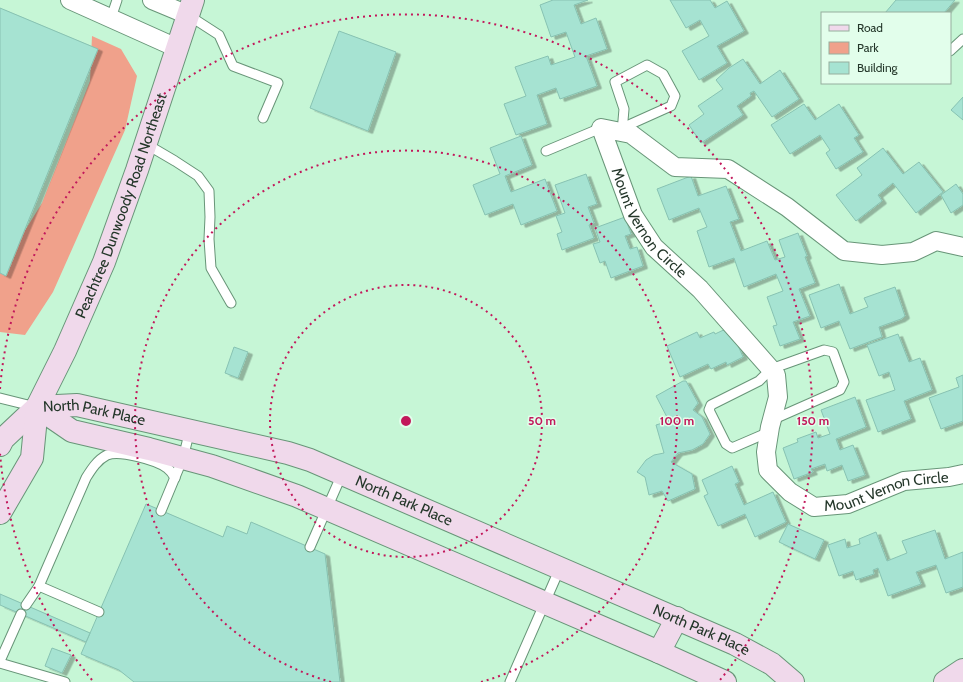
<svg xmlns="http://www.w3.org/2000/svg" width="963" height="682" viewBox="0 0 963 682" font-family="Cabin,sans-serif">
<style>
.green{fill:#f0a18b}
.building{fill:#a6e3d2;stroke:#87c2b2;filter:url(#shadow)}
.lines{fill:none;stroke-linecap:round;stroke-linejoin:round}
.lane-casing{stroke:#689578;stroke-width:11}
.street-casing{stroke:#689578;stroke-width:20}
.secondary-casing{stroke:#689578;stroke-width:24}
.lane{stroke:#fff;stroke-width:9}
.street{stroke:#fff;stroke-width:18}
.secondary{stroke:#f0d9eb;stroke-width:22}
.ring{fill:none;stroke:#c2185b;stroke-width:2;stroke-dasharray:2 4}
.labels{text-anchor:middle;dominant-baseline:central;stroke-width:3;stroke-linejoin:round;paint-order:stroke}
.street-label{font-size:15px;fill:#24372a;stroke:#e2feeb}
.centre{fill:#c2185b;stroke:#e2feeb;stroke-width:2}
.ring-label{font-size:12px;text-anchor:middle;font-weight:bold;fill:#c2185b;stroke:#e2feeb;stroke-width:3;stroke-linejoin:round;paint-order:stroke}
</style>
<defs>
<filter id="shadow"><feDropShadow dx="4.5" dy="2.5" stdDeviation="0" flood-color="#0004"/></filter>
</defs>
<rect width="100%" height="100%" fill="#c6f6d6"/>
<polygon class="green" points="92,36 121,49 137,76 125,130 53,292 25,335 0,332 0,271 42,203 90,81"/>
<g class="building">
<polygon points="553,0 588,0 574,5 581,24 596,18 607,49 586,56 597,86 560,99 556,88 537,95 547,124 516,135 504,104 526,96 515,67 548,56 551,65 575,57 566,32 551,37 540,5"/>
<polygon points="670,0 710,0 715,8 727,1 744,31 717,46 727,63 699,80 682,51 709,36 700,20 686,28"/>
<polygon points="896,0 955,0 944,13 885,13"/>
<polygon points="0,8 98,49 6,276 0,273"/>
<polygon points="339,31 396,52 368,131 310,108"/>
<polygon points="743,59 760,84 780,70 799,99 772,117 754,91 750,93 751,96 737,106 743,115 701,143 689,125 704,114 698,106 723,89 716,80 729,68"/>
<polygon points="963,97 963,120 951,110"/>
<polygon points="804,104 815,120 839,104 859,135 854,138 863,152 836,169 826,153 830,150 820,135 790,154 771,125"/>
<polygon points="521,136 532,165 505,176 511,192 545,179 557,211 521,225 513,204 485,215 473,185 500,174 490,148"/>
<polygon points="883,148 903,174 919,162 943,192 916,213 893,183 878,195 882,201 856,221 836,195 862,175 857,168"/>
<polygon points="586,174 597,204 588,207 594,223 589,225 594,238 562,250 557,234 562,232 556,216 565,213 555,185"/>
<polygon points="691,176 698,196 726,186 739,219 730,222 741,251 767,241 775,260 785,257 779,240 798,233 807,256 805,257 815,283 799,289 810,316 793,322 800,339 780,346 773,326 777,325 767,297 783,291 776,274 744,287 734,258 709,267 697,231 707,227 699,208 669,220 657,189"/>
<polygon points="956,184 963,194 963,205 951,213 941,195"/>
<polygon points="625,217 631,234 625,236 630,249 637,247 643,266 611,278 605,261 600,263 593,244 600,242 595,228"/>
<polygon points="839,284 850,314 868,307 864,298 895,287 905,316 901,319 879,327 882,337 850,349 839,321 821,328 809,295"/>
<polygon points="730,327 743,357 727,365 726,362 711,369 708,364 680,377 667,346 697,332 700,338 714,332 715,334"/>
<polygon points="898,334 909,362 920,358 932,390 904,401 911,419 878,432 866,400 895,390 889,372 879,376 867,345"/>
<polygon points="234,347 248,352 238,378 225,373"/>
<polygon points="963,375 963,421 941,429 929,398 959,387 956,378"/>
<polygon points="683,381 686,381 698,403 693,410 702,417 710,434 703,444 692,450 678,453 671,462 692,474 695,489 668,501 662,491 649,495 645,477 637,472 646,460 654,455 664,453 656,425 669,421 656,396"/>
<polygon points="855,397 866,427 836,439 840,450 853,445 865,475 848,481 842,465 827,471 825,464 811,469 813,472 794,479 783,448 798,442 797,439 816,432 818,438 830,434 821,410"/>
<polygon points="732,466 739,482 735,484 744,505 773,492 786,522 755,537 745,514 718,526 704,496 708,494 702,480"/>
<polygon points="146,504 223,537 227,526 247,534 251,522 325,554 340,682 134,682 119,670 81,654"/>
<polygon points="788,524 824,540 815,559 779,542"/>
<polygon points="935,530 945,559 963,552 963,587 946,593 936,565 916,572 921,584 888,596 878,568 873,570 874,574 856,580 853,571 839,576 828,545 845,539 847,548 860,544 859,539 876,532 887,561 907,553 902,541"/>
<polygon points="0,594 90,633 86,642 0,605"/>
<polygon points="52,648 71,655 62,673 45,666"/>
</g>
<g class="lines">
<g class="lane-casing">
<g id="lane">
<polyline points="188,15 219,35 233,66 278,83 263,118"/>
<polyline points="111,18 117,0"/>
<polyline points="950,51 963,39"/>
<polyline points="622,132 624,109 615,82 647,65 663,74 675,96 671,106 622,128"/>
<polyline points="146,144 175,161 198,176 209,191 210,217 209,239 211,268 231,303"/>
<polyline points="546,151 601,128"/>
<polyline points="0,398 36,407"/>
<polyline points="769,432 732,448 726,444 709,410 711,405 759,381 771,369 824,350 833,352 844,382 840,390 772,420"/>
<polyline points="161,511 183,458 190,430"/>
<polyline points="310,547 342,474"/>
<polyline points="39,586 99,612"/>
<path d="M26 605 39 586 86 478C91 470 97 460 107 455 120 450 156 460 167 468 171 471 173 474 175 478"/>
<polyline points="0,661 21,614"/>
<polyline points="0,663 65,682"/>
<polyline points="510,682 560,568"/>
</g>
</g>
<g class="street-casing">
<g id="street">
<polyline points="70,0 177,48"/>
<polyline points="152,0 188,15"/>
<path id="s1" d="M963 247 936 241 913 252 882 255 844 251 787 207 728 169 675 167 631 134 601 128 633 215 654 247 700 289 776 375 778 397 770 427 766 452 768 470 790 492 814 507 848 504 904 481 949 477 963 474"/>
</g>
</g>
<g class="secondary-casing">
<g id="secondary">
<path id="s2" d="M37 407 77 405 288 453 310 460 735 644 772 664 793 682"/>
<polyline points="37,407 72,431 149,449 212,466 297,496 659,652 725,682"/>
<path id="s3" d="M0 445 3 439 37 407 65 351 104 262 137 170 193 0"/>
<polyline points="0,513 32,458 37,407"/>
<polyline points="659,652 677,618"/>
<polyline points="945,682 963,670"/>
</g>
</g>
<use href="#lane" class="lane"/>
<use href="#street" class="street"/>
<use href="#secondary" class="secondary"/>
</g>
<g class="ring">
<circle cx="406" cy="421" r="136"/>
<path d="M331 682A271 271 0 1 1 481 682"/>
<path d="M92 680A407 407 0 0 1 0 453M0 389A407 407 0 1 1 720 680"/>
</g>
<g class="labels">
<g class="street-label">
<text stroke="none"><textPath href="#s3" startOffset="272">Peachtree Dunwoody Road Northeast</textPath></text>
<text stroke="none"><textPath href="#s1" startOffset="511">Mount Vernon Circle</textPath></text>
<text stroke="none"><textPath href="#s2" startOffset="58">North Park Place</textPath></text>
<text stroke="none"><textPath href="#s1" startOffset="942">Mount Vernon Circle</textPath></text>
<text stroke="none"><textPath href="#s2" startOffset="382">North Park Place</textPath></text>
<text stroke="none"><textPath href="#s2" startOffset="706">North Park Place</textPath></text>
</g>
</g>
<circle cx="406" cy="421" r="6" class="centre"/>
<g class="ring-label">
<text x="542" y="425">50 m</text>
<text x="677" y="425">100 m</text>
<text x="813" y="425">150 m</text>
</g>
<rect x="821" y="12" width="130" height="72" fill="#e2feeb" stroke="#96ae9e"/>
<rect x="829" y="25" width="20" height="6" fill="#f0d9eb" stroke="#96ae9e"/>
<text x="857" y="32" font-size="12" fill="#24372a">Road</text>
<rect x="829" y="42" width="20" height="12" fill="#f0a18b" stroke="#96ae9e"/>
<text x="857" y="52" font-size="12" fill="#24372a">Park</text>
<rect x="829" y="62" width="20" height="12" fill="#a6e3d2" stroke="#96ae9e"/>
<text x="857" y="72" font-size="12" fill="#24372a">Building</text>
</svg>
